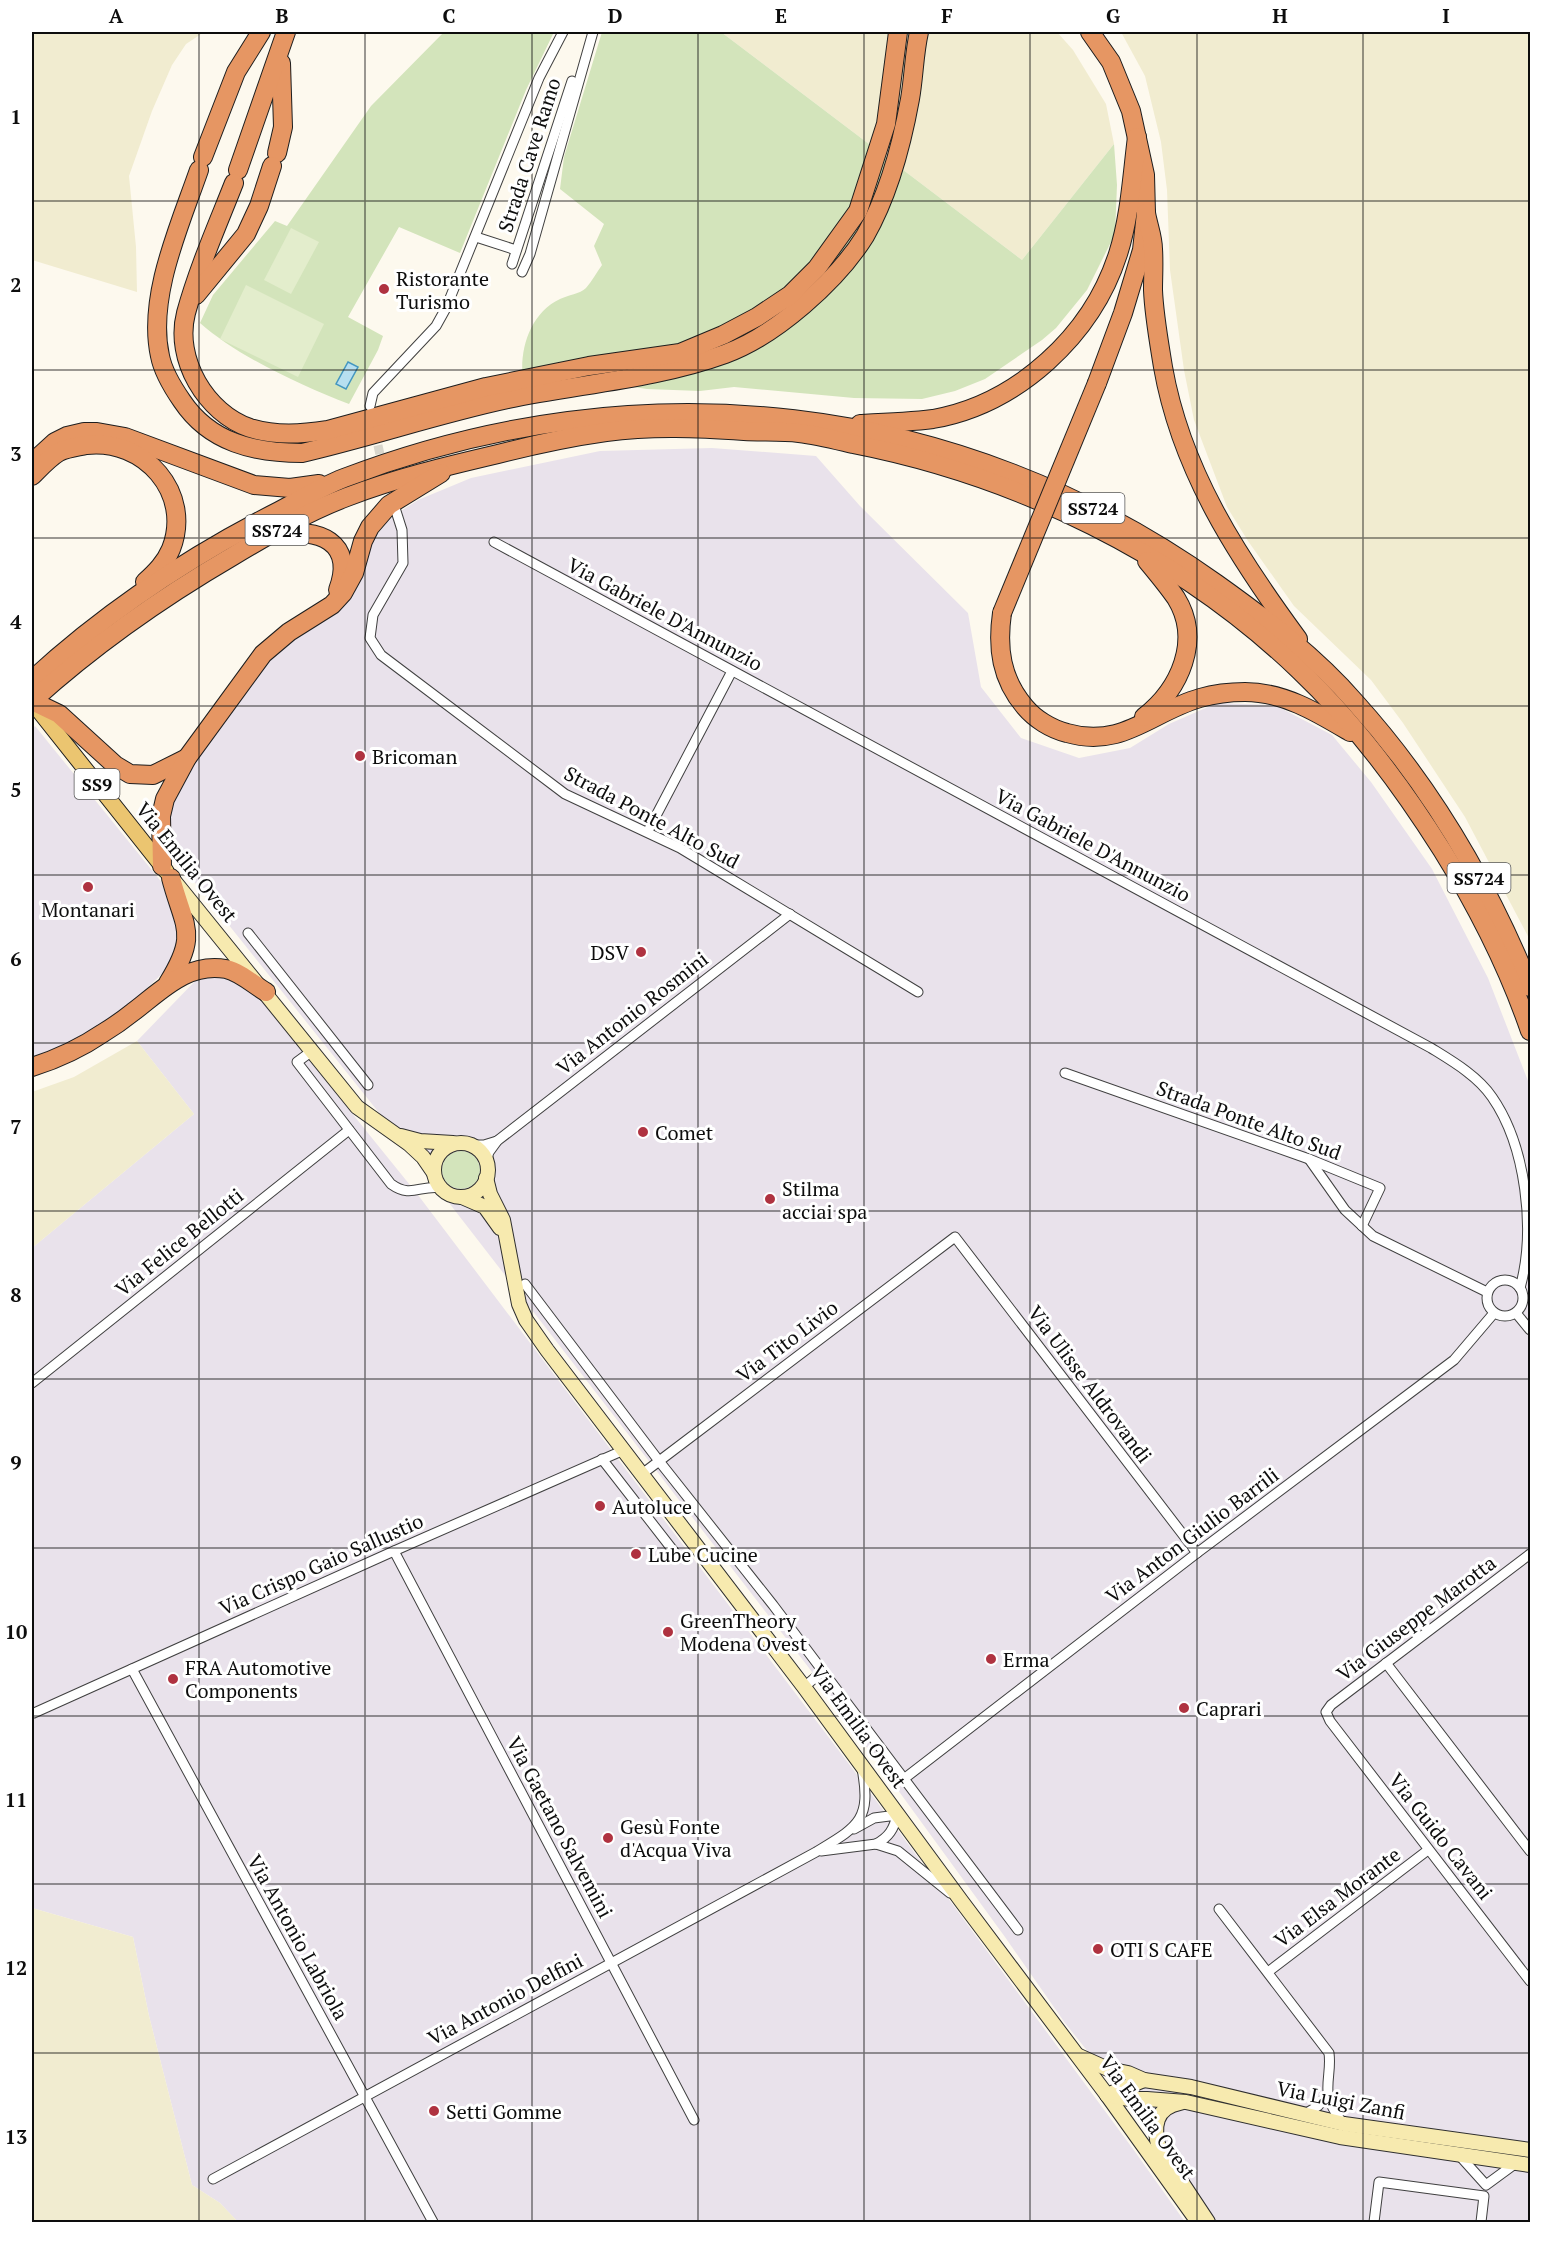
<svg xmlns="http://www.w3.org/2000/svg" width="1562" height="2254" viewBox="0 0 1562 2254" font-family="'PT Serif',serif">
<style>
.industrial{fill:#e9e2eb}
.farmland{fill:#f1ecd0}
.green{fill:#d3e4bb}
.pitch{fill:#e3edcc}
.water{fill:#b7dff0;stroke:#4597c0;stroke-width:1.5}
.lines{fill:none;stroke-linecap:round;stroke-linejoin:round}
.street-tunnel{stroke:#d9d6cc;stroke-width:9;stroke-dasharray:9 4.5;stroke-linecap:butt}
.street-casing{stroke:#404040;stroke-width:11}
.secondary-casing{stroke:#2f2f2f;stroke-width:16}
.primary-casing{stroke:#1e1e1e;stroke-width:17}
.highway-casing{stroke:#1e1e1e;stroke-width:20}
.street{stroke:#fff;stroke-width:9}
.secondary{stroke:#f7eaaf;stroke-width:14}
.primary{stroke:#ebc570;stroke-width:15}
.highway{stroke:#e69663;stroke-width:18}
.highway-bridge-casing{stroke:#1e1e1e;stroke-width:20;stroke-linecap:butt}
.highway-bridge{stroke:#e69663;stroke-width:18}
.grid{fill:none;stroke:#0d0d0d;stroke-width:1.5;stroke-opacity:0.55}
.poi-dot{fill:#af3240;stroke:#fff;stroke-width:2}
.labels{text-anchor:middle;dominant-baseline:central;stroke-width:6;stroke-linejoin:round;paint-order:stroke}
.shield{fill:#fff;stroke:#565656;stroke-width:1.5}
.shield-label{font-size:18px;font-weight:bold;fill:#0d0d0d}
.street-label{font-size:20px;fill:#0d0d0d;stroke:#fff}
.poi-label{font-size:20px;fill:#0d0d0d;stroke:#fff;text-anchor:start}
.neatline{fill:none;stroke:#0d0d0d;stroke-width:2}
.grid-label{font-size:20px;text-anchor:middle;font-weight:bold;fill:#0d0d0d}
</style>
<rect width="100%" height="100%" fill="#fdf9ee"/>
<g class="industrial">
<polygon points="712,448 816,456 860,506 968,613 981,687 1021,738 1079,758 1130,748 1169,724 1217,703 1275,705 1332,735 1371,782 1432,869 1488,978 1530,1086 1530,2222 1213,2222 1109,2078 1065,2023 1005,1937 809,1668 388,1124 184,869 172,850 166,830 171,799 226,715 271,655 303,630 390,518 418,500 471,478 600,451"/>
<polygon points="35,726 176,900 184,921 175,961 140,995 108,1021 71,1042 32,1057 32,729"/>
<polygon points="215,974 237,979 254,992 418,1195 852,1768 1133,2149 1185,2222 238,2222 220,2203 192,2185 149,2016 133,1937 32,1908 32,1248 194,1114 137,1041 199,977"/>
</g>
<g class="farmland">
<polygon points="32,32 204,32 186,44 172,65 152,111 129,176 136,247 137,292 32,260"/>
<polygon points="721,32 1057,32 1073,50 1106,104 1114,144 1022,260"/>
<polygon points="1121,32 1530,32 1530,940 1465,817 1403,723 1371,680 1294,606 1248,541 1227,507 1194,420 1184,370 1170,270 1167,190 1161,142 1145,76"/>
<polygon points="137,1041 194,1114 32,1248 32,1092 74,1077"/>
<polygon points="32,1908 133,1937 149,2016 192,2185 220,2203 238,2222 32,2222"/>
</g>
<g class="green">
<path d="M444 32H554L526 90 460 253 399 227 348 317 383 336 378 350 349 404C302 386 237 356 200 323L213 295 275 221 287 226 371 106Z"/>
<path d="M602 32H721L1022 260 1114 144 1117 185 1115 234 1087 290 1056 328 1042 340 985 379 955 391 922 399 854 398 734 387 700 391 647 389 606 383 523 380C519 350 530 313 560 299 568 295 580 294 586 288 592 281 597 272 602 265L594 246 604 224 560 189 564 157Z"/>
<circle cx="461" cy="1170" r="19"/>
</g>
<g class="pitch">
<polygon points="291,228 319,242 291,294 264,280"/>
<polygon points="246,285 324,324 298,377 220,339"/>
</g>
<polygon class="water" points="348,362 358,367 346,389 336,384"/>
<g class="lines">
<polyline class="street-tunnel" points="375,432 383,468"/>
<g class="street-casing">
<g id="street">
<polyline points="476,237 516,250"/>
<polyline points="512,264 572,81"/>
<polyline points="522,272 530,254 593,32"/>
<polyline points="370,406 373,393 436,326 446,308 539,78 563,32"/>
<polyline points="395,508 402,530 403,563 373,615 370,638 381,655 565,794 680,848 918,992"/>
<path d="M494 542 1431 1048C1452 1061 1478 1076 1492 1097 1526 1146 1536 1230 1520 1288"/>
<polyline points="648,831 732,671"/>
<polyline points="248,933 368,1085"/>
<path d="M312 1051 297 1062 391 1184C412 1199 420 1184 442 1188"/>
<polyline points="1065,1073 1309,1159 1380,1188 1362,1226"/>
<polyline points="472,1145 484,1145 497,1141"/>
<polyline points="1309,1159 1345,1210 1373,1236 1487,1292"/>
<polyline points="486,1162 489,1152 497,1141 790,914"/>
<circle cx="1505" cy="1298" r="18"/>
<polyline points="525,1284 659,1461 773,1605 1018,1930"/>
<polyline points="1516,1313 1530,1330"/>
<polyline points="32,1383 349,1130"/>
<polyline points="602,1459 679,1558"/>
<polyline points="642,1474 955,1237 1197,1553"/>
<polyline points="394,1551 694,2120"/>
<polyline points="1530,1554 1331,1705 1326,1712 1330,1721 1530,1981"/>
<polyline points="1386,1663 1530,1851"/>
<polyline points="132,1669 433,2222"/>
<polyline points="804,1687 823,1671"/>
<polyline points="34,1713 394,1551 624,1450"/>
<polyline points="905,1778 1197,1553 1454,1360 1494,1313"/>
<path d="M854 1829 874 1818 897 1815C894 1829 889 1837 876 1844"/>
<polyline points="821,1851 876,1844 898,1851 950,1893"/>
<path d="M1219 1909 1329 2053C1331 2068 1327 2078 1328 2092 1329 2104 1337 2115 1343 2124"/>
<polyline points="1268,1972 1428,1850"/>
<polyline points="1305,2114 1318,2106 1328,2094"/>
<polyline points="1459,2155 1486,2185 1516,2163"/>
<path d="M213 2179 816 1852C857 1827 872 1821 862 1769"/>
<polyline points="1374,2222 1379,2182 1484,2196 1481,2222"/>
</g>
</g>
<g class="secondary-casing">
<g id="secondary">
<polyline points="175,882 357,1107 409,1144 423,1157 434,1173"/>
<polyline points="401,1136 420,1141 453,1143"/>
<circle cx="461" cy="1170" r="27"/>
<polyline points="486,1178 490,1194 503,1220 519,1304 526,1320 547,1350 804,1687 962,1902 1107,2095 1198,2222"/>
<polyline points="462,1197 485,1207 500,1228"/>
<polyline points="1079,2056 1108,2069 1128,2073 1144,2080 1191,2087 1344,2124 1530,2150"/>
<polyline points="1107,2095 1129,2099 1147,2099 1186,2102 1340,2137 1530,2165"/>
<polyline points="1107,2095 1144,2080"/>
<path d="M1180 2103C1155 2108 1153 2127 1159 2148L1208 2222"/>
</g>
</g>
<g class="primary-casing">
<polyline id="primary" points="32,702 166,871"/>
</g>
<g class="highway-casing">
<g id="highway">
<polyline points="1090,32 1111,62 1131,111 1145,175 1146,213 1142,250 1123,313 1097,383"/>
<polyline points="277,153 283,127 281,63"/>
<polyline points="203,157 236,72 261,32"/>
<path d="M199 170C180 225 147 297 160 356 163 372 173 388 182 401 210 443 255 453 302 453 371 437 438 414 508 399 580 384 656 379 725 354 775 336 837 281 865 236 888 196 902 143 910 99 914 76 914 54 919 32"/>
<polyline points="238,170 286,32"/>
<path d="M234 183C217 226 198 269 186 313 174 359 206 413 250 428 276 436 302 434 328 430L486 387 589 366 680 353 723 335 757 317 790 295 817 268 858 211 886 124 898 32"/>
<path d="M1146 213C1148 225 1153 237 1153 249 1154 263 1153 277 1153 290 1154 315 1159 342 1163 367 1181 470 1237 556 1298 639"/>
<polyline points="196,295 246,234 259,206 272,166"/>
<path d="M860 424C884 423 909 422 933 419 1018 404 1092 335 1118 254 1130 217 1132 176 1137 137"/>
<polyline points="32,463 55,442 67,436 84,432 97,432 125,437 254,485 290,488 319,484"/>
<path d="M32 476C40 468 49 458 59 452 67 448 77 447 86 445 144 438 193 493 171 549 165 563 156 572 145 582"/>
<path d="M278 535C318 527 356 542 338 590"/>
<path d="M1002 613C997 648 1001 679 1025 707 1035 719 1051 729 1067 733 1122 749 1151 712 1200 698 1214 694 1230 692 1245 692 1284 692 1318 713 1350 732"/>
<path d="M32 680C105 613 190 556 279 511 300 500 321 487 344 478 639 365 958 399 1217 584 1266 619 1316 657 1355 702 1430 785 1488 884 1530 987"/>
<path d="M32 701C94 645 161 598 233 556 270 534 307 512 347 497 396 478 447 466 498 454 533 445 570 437 606 432 652 426 698 428 744 431 762 432 781 431 799 433 817 435 836 440 853 444 1017 476 1178 554 1299 670 1355 723 1401 785 1442 850 1478 908 1508 967 1530 1031"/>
<polyline points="32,701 59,714 115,765 130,774 153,775 187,758"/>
<path d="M1144 717C1180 689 1202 640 1176 598 1167 585 1157 573 1147 561"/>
<polyline points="162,866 161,816 165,799 187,758 263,654 289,632 332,605 343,593 354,573 363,541 370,527 389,505 441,473"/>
<path d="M168 983C199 933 184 928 171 878"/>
<path d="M32 1067C57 1059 81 1048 103 1033 113 1027 123 1020 133 1012 161 991 187 962 226 969 240 972 254 985 266 992"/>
</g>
</g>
<use href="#street" class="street"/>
<use href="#secondary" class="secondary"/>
<use href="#primary" class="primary"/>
<use href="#highway" class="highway"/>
<g class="highway-bridge-casing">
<polyline id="highway-bridge" points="1002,613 1097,383"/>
</g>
<use href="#highway-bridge" class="highway-bridge"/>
</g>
<path class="grid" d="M199 32V2222M365 32V2222M532 32V2222M698 32V2222M864 32V2222M1030 32V2222M1197 32V2222M1363 32V2222M32 201H1530M32 370H1530M32 538H1530M32 706H1530M32 875H1530M32 1043H1530M32 1211H1530M32 1379H1530M32 1548H1530M32 1716H1530M32 1884H1530M32 2053H1530"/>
<g class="poi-dot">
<circle cx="384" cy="289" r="6"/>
<circle cx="360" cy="756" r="6"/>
<circle cx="88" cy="887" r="6"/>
<circle cx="641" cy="952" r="6"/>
<circle cx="643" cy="1132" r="6"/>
<circle cx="770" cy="1199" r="6"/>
<circle cx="600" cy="1506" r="6"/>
<circle cx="636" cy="1554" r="6"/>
<circle cx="668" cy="1632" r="6"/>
<circle cx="991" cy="1659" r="6"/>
<circle cx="173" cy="1679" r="6"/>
<circle cx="1184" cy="1708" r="6"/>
<circle cx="608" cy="1838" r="6"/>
<circle cx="1098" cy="1949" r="6"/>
<circle cx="434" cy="2111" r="6"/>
</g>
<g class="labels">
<g class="shield">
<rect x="1061.5" y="493" width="63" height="30" rx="4.5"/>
<rect x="245.5" y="515" width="63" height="30" rx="4.5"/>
<rect x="74.5" y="769" width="45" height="30" rx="4.5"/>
<rect x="1447.5" y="863" width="63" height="30" rx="4.5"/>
</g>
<g class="shield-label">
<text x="1093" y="508">SS724</text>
<text x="277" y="530">SS724</text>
<text x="97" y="784">SS9</text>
<text x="1479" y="878">SS724</text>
</g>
<g class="street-label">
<text transform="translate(529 155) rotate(-72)">Strada Cave Ramo</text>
<text transform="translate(665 614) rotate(28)">Via Gabriele D'Annunzio</text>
<text transform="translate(652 817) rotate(28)">Strada Ponte Alto Sud</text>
<text transform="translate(1093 845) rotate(28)">Via Gabriele D'Annunzio</text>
<text transform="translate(187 862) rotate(51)">Via Emilia Ovest</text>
<text transform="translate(632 1013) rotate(-38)">Via Antonio Rosmini</text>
<text transform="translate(1249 1120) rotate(20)">Strada Ponte Alto Sud</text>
<text transform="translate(179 1242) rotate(-39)">Via Felice Bellotti</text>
<text transform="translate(787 1341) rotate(-37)">Via Tito Livio</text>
<text transform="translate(1090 1384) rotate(53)">Via Ulisse Aldrovandi</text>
<text transform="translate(1192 1535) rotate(-37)">Via Anton Giulio Barrili</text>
<text transform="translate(321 1564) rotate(-24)">Via Crispo Gaio Sallustio</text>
<text transform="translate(1416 1618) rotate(-37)">Via Giuseppe Marotta</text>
<text transform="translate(859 1726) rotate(54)">Via Emilia Ovest</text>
<text transform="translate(560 1827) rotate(62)">Via Gaetano Salvemini</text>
<text transform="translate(1441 1836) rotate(52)">Via Guido Cavani</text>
<text transform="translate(1337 1897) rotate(-37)">Via Elsa Morante</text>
<text transform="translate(298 1937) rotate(61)">Via Antonio Labriola</text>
<text transform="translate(505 1999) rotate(-28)">Via Antonio Delfini</text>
<text transform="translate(1341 2100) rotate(11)">Via Luigi Zanfi</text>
<text transform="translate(1148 2117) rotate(54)">Via Emilia Ovest</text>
</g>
<g class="poi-label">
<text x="396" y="278">Ristorante<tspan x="396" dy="23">Turismo</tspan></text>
<text x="372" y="756">Bricoman</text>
<text x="88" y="909" text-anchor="middle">Montanari</text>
<text x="629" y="952" text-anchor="end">DSV</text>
<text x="655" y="1132">Comet</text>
<text x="782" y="1188">Stilma<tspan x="782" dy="23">acciai spa</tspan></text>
<text x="612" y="1506">Autoluce</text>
<text x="648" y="1554">Lube Cucine</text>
<text x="680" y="1620">GreenTheory<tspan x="680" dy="23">Modena Ovest</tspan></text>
<text x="1003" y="1659">Erma</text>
<text x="185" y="1667">FRA Automotive<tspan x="185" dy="23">Components</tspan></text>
<text x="1196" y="1708">Caprari</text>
<text x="620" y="1826">Gesù Fonte<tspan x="620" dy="23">d'Acqua Viva</tspan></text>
<text x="1110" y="1949">OTI S CAFE</text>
<text x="446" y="2111">Setti Gomme</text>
</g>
</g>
<rect width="1562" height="2254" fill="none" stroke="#ffffff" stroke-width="66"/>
<rect x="33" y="33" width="1496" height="2188" class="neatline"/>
<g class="grid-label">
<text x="116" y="23">A</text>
<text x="282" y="23">B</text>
<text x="449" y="23">C</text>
<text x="615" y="23">D</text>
<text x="781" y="23">E</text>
<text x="947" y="23">F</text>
<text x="1113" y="23">G</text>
<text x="1280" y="23">H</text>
<text x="1446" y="23">I</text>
<text x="16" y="124">1</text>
<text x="16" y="292">2</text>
<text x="16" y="461">3</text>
<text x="16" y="629">4</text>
<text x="16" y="797">5</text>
<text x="16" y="966">6</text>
<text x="16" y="1134">7</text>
<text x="16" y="1302">8</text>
<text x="16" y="1470">9</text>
<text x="16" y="1639">10</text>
<text x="16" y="1807">11</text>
<text x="16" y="1975">12</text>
<text x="16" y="2144">13</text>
</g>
</svg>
